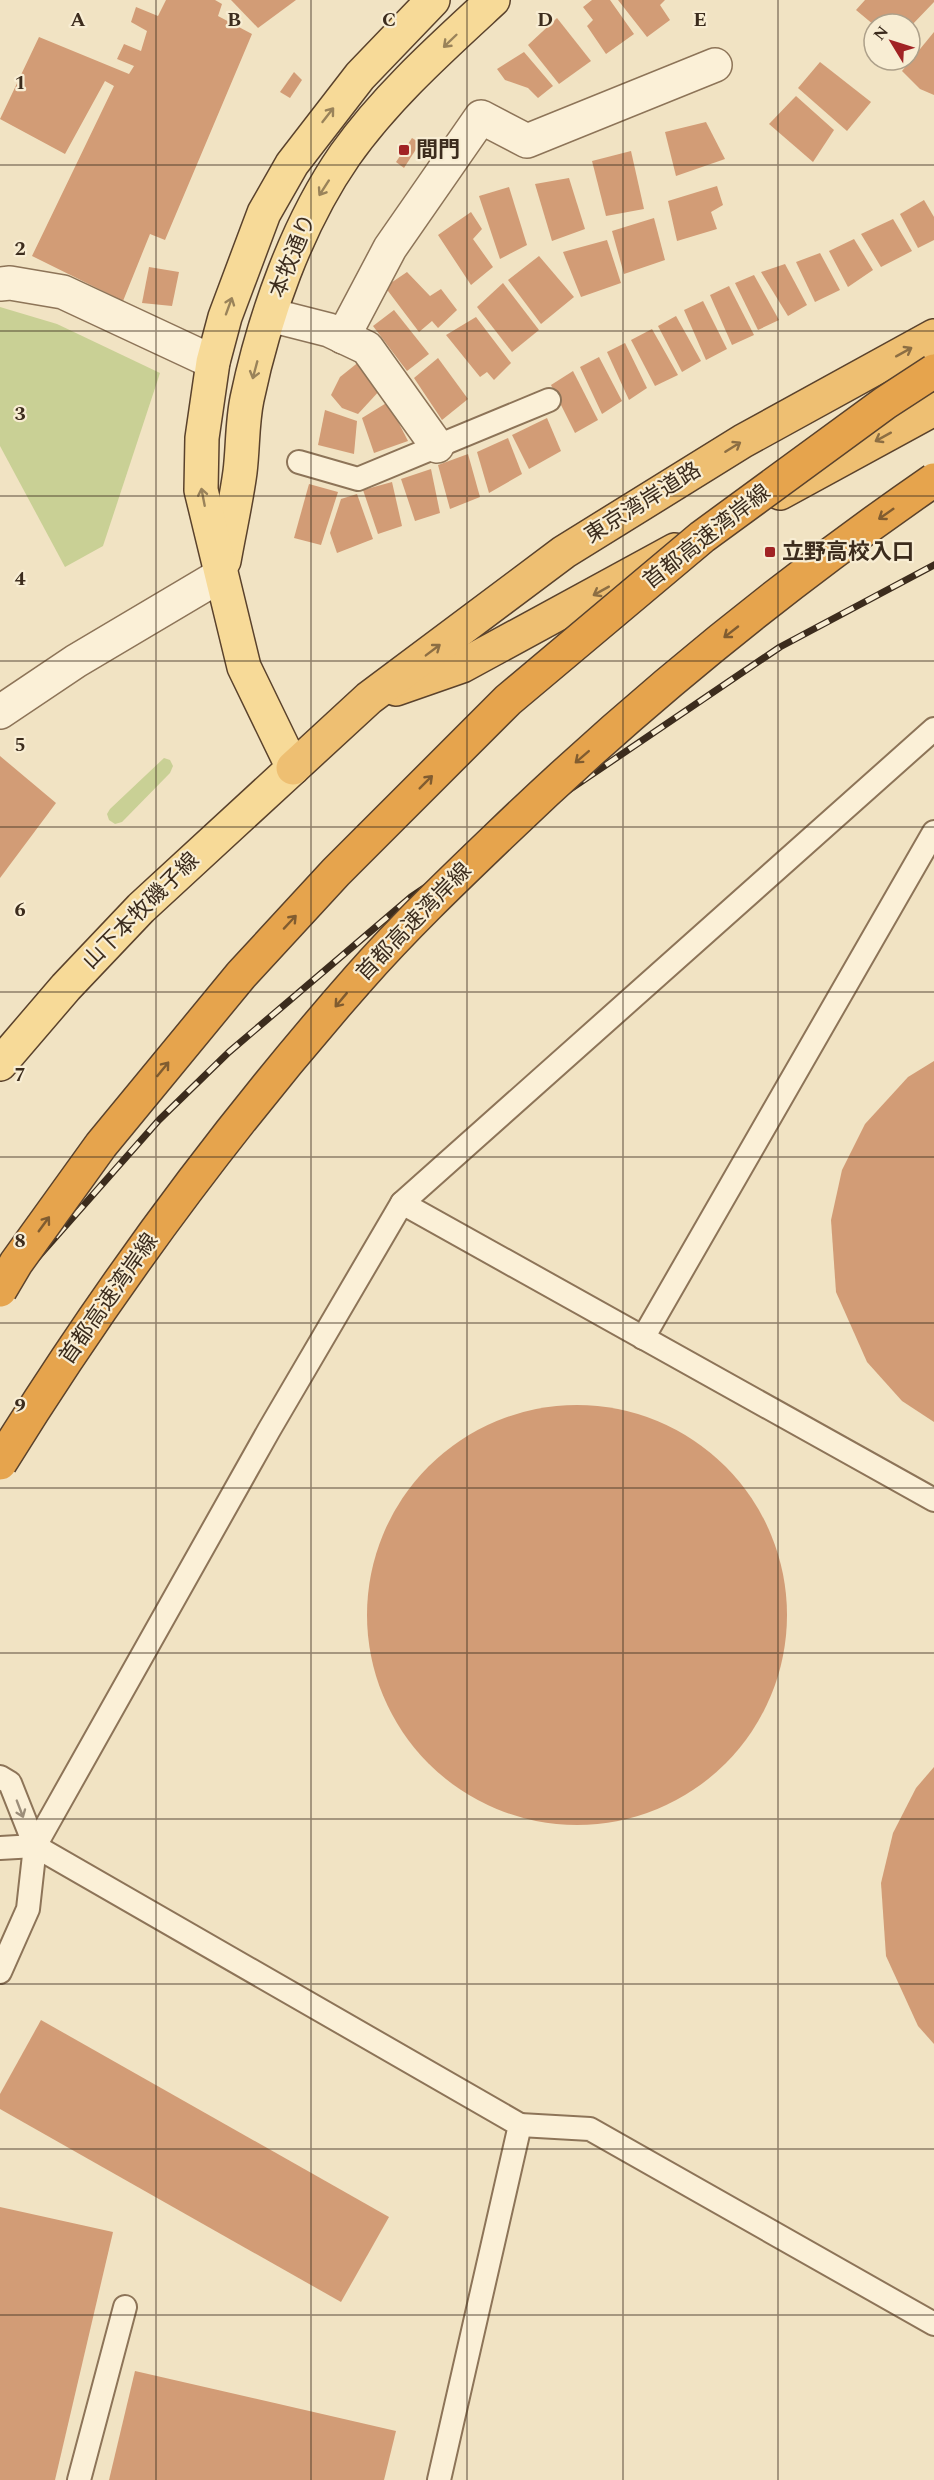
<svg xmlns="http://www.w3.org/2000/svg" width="934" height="2480" viewBox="0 0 934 2480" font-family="Spectral,'Noto Sans JP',serif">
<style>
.green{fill:#c9d095}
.building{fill:#d29c76}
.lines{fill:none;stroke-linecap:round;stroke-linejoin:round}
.service-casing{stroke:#8d7458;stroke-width:26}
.minor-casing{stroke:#8d7458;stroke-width:36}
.tertiary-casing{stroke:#8d7458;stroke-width:36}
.primary-casing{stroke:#5a422c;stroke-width:36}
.trunk-casing{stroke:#5a422c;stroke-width:36}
.service{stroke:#fbf0d7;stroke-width:22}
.minor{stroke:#fbf0d7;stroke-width:33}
.tertiary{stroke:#fbf0d7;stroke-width:33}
.primary{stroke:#f7da98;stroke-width:33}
.trunk{stroke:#eebf72;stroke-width:33}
.rail-casing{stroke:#3c2c1d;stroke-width:7}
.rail{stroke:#f8edd3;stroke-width:4.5;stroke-dasharray:14;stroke-linecap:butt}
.motorway-bridge-casing{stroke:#5a422c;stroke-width:36;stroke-linecap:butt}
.motorway-bridge{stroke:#e6a44d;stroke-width:33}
.oneway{stroke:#9a835a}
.oneway2{stroke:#8c6e43}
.oneway3{stroke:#805c30}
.oneway4{stroke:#9c8e7a}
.grid{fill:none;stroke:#3c2c1d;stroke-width:1.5;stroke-opacity:0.55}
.poi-dot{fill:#a12324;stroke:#f8edd3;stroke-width:2}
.labels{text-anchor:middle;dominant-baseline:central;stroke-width:4.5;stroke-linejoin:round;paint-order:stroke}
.poi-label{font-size:22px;font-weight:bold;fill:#3c2c1d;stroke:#f8edd3;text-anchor:start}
.street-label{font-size:22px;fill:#3c2c1d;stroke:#f8edd3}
.grid-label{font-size:20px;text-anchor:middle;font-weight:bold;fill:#3c2c1d;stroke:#f8edd3;stroke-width:4.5;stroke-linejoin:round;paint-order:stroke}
</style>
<rect width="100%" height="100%" fill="#f1e3c3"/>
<g class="green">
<polygon points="0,307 57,324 160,373 103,546 65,567 0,446"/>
<polygon points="164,758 170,760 173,766 170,773 122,822 115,824 109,820 107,814 110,809"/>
</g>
<g class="building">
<polygon points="166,0 215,0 222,4 218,16 252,34 165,240 150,234 123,301 32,256 114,86 105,81 65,154 0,119 39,37 129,74 134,66 117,59 124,44 141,51 147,31 131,22 136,7 158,16"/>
<polygon points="231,0 296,0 258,28"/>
<polygon points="592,0 610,0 634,34 606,54 587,26 593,20 583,7"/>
<polygon points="618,0 665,0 660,5 670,20 647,37"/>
<polygon points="865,0 934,0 934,2 910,27 910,24 874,25 856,10"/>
<polygon points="557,18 591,61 559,84 528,45"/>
<polygon points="934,32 934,95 920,89 902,71"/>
<polygon points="524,52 553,86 538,98 528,88 505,80 497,69"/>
<polygon points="820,62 871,102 847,131 798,88"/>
<polygon points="294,72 302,80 290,98 280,92"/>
<polygon points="796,96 834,130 813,162 769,124"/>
<polygon points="706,122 725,159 676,176 665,132"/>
<polygon points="412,138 420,143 404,168 396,162"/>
<polygon points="631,151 644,209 606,216 592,161"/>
<polygon points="569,178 585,229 552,241 535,184"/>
<polygon points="717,186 723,205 711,212 717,229 677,241 668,201"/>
<polygon points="509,187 527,245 500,259 479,196"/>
<polygon points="924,200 934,217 934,240 918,248 900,214"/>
<polygon points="471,212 482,229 473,239 493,267 471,285 438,235"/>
<polygon points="654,218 665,260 624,274 612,231"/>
<polygon points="893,219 912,251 881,267 861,234"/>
<polygon points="854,239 873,270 848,287 829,251"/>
<polygon points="607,240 621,283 581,297 563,252"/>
<polygon points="820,253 840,290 815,302 796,262"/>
<polygon points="539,256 574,297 541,324 508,280"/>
<polygon points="785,264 807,305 788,316 761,272"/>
<polygon points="149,267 179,272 172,306 142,303"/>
<polygon points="407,272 430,296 441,289 457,310 438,328 432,321 419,332 385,287"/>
<polygon points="754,275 779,320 758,330 735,283"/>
<polygon points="503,283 539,330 512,352 477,307"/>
<polygon points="729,286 754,335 732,345 710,295"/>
<polygon points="703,301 727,349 706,360 684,310"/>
<polygon points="394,310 429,354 407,371 373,326"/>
<polygon points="676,316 701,361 682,372 658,326"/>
<polygon points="476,317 511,363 494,380 487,372 480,377 446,335"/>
<polygon points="652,329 678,375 655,386 631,340"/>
<polygon points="625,343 647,388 629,400 607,352"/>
<polygon points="599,357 622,401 602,414 580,367"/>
<polygon points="438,358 468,399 442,420 414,378"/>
<polygon points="360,361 381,389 358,414 342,408 331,395 340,377"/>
<polygon points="573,371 598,420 575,433 551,385"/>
<polygon points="388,402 408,441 374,453 362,418"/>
<polygon points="325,410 357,421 354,454 318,445"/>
<polygon points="547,418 561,451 529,469 512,435"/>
<polygon points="508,438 522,474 489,493 477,452"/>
<polygon points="468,454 480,497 450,509 438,465"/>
<polygon points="431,469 440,513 415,521 401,479"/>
<polygon points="392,482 402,526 378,534 363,490"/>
<polygon points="309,484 338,492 321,545 294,538"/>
<polygon points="357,494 373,539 337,553 330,533 341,499"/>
<polygon points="0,756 56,803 0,878"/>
<polygon points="934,1061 934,1422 902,1401 867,1362 836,1292 831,1220 842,1170 865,1124 908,1077"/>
<circle cx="577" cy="1615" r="210"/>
<polygon points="934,1767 934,2044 918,2026 886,1956 881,1883 893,1833 916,1788"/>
<polygon points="41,2020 389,2217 341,2302 0,2109 0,2094"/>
<polygon points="0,2207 113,2232 55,2480 0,2480"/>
<polygon points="135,2371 396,2431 384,2480 109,2480"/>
</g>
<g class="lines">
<g class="service-casing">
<g id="service">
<polyline points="299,462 358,479 549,400"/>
<polyline points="402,1203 934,1500"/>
<polyline points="643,1338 934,832"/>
<polyline points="0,1777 10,1783 35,1846"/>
<polyline points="0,1848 35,1846 520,2125 439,2480"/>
<polyline points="0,1972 28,1909 35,1846 269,1430 402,1203 934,729"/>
<polyline points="520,2125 590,2129 934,2324"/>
<polyline points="79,2480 125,2307"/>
</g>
</g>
<g class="minor-casing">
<g id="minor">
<polyline points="0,284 10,283 63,292 213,362"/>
<polyline points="270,315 329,330 367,348 437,446"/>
<polyline points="343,337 390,248 481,117 527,141 715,65"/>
</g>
</g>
<g class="tertiary-casing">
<polyline id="tertiary" points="0,712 76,661 221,575"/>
</g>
<g class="primary-casing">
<g id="primary">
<path d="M224 561C229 532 236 502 240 472 243 448 242 423 247 399 264 317 297 224 345 155 386 97 441 48 493 0"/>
<polyline points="0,1064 66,987 141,908 293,768 244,667 201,490 202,438 213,362 225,317 264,213 292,164 360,76 433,0"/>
</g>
</g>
<g class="trunk-casing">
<g id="trunk">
<polyline points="780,493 934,409"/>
<polyline points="396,689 462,666 675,550"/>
<polyline points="293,768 369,698 564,552 743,441 934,336"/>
</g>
</g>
<use href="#service" class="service"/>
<use href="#minor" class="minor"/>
<use href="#tertiary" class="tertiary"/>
<use href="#primary" class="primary"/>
<use href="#trunk" class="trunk"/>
<g class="rail-casing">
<polyline id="rail" points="0,1300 159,1120 229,1052 411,897 780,647 934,565"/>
</g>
<use href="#rail" class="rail"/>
<g class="motorway-bridge-casing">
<g id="motorway-bridge">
<polyline points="0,1290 16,1263 101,1145 241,975 336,872 508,700 702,537 885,403 934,371"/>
<path d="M0 1463C106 1292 226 1129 359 978 403 928 451 882 499 836 634 706 779 587 934 480"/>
</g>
</g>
<use href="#motorway-bridge" class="motorway-bridge"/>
</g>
<defs><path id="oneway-shaft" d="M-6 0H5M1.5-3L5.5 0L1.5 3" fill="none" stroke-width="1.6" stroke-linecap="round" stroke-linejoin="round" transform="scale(1.5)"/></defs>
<g class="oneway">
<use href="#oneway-shaft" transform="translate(450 41) rotate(136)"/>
<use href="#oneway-shaft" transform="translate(328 115) rotate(-52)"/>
<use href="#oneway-shaft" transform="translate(324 188) rotate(123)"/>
<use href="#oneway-shaft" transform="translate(229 306) rotate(-70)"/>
<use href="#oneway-shaft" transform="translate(255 370) rotate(105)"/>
<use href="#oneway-shaft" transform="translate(203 497) rotate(-101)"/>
</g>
<g class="oneway2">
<use href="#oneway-shaft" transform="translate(904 352) rotate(-29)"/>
<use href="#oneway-shaft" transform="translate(883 437) rotate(151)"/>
<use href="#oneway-shaft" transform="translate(733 447) rotate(-32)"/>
<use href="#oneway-shaft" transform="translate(601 591) rotate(151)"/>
<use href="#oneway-shaft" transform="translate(433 650) rotate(-37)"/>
</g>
<g class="oneway3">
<use href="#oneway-shaft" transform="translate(886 514) rotate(145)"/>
<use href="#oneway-shaft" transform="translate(731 632) rotate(142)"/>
<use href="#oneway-shaft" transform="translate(582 757) rotate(139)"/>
<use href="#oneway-shaft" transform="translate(426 782) rotate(-45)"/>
<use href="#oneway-shaft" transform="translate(290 922) rotate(-47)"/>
<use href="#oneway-shaft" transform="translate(341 1000) rotate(130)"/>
<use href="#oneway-shaft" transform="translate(163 1069) rotate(-51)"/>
<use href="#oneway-shaft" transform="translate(44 1224) rotate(-54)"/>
</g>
<use class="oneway4" href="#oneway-shaft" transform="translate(20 1809) rotate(69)"/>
<path class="grid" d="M156 0V2480M311 0V2480M467 0V2480M623 0V2480M778 0V2480M0 165H934M0 331H934M0 496H934M0 661H934M0 827H934M0 992H934M0 1157H934M0 1323H934M0 1488H934M0 1653H934M0 1819H934M0 1984H934M0 2149H934M0 2315H934"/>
<g class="poi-dot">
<rect x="398" y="144" width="12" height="12" rx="3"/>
<rect x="764" y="546" width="12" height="12" rx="3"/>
</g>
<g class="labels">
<g class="poi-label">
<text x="416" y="150">間門</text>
<text x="782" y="552">立野高校入口</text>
</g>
<g class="street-label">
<text transform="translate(293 256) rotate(-68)">本牧通り</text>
<text transform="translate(643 503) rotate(-32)">東京湾岸道路</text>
<text transform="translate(707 537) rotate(-38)">首都高速湾岸線</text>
<text transform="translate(141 911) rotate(-45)">山下本牧磯子線</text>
<text transform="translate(414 922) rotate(-46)">首都高速湾岸線</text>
<text transform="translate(109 1299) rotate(-55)">首都高速湾岸線</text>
</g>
</g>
<g class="grid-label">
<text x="78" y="26">A</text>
<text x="234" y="26">B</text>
<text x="389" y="26">C</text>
<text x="545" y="26">D</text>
<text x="700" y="26">E</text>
<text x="20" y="89">1</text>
<text x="20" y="255">2</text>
<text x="20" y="420">3</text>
<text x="20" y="585">4</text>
<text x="20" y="751">5</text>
<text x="20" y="916">6</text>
<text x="20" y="1081">7</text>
<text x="20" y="1247">8</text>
<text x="20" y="1412">9</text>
</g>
<g transform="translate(892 42) rotate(308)"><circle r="28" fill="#f8edd3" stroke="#ada08a" stroke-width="1.5"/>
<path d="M0-4.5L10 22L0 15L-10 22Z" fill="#a12324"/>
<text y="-9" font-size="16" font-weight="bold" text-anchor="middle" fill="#3c2c1d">N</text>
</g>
</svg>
